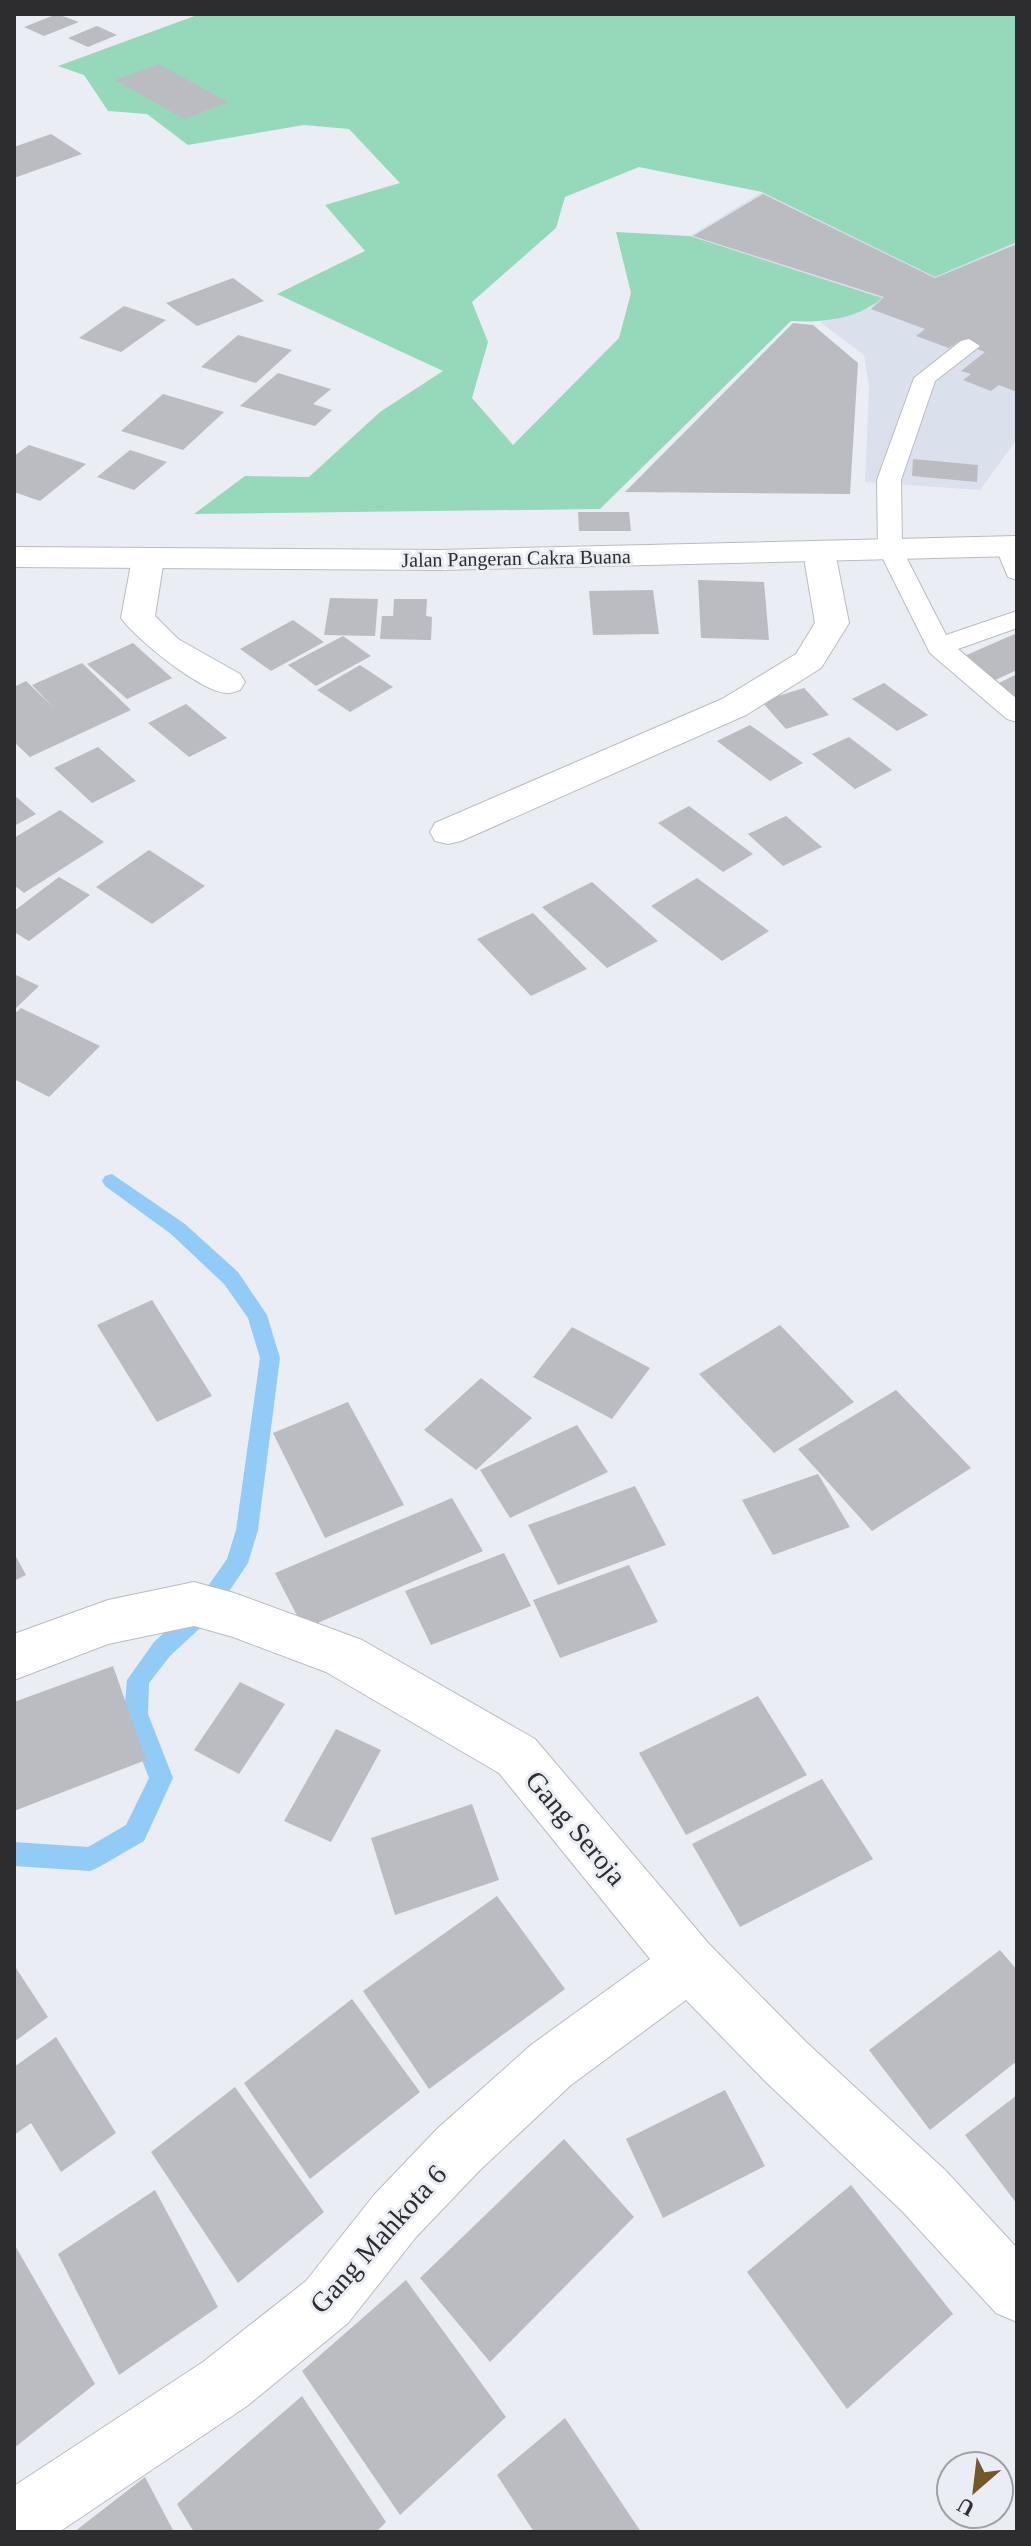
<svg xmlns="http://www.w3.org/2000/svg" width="1031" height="2546" viewBox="0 0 1031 2546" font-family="Georgia,serif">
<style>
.built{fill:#dbe0ed}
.green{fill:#96d9ba}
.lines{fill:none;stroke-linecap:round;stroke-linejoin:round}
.stream{fill:#92cbf6;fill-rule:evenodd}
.building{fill:#babcc2}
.lane-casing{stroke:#b8bbc0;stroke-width:2}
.street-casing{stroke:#b8bbc0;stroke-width:2}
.primary-casing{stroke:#b8bbc0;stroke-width:2}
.lane{fill:#fff;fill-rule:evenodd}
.street{fill:#fff;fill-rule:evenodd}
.primary{fill:#fff;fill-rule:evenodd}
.labels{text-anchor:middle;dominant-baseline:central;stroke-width:6;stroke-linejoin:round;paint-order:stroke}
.far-street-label{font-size:20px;fill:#2d2d30;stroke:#eaedf3}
.near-street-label{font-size:28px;fill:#2d2d30;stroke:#eaedf3}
</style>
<rect width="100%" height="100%" fill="#eaedf3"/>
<polygon class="built" points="762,192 935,277 1017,242 1017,439 980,490 865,482 869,387 864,355 820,322 870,308 881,298 690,236"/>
<path class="green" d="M200 14H1017V242L935 277 762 192 639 167 565 197 556 228 472 302 488 342 472 398 513 445 619 338 631 293 616 232 690 236 882 298C858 319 822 323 791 321L600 509 194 514 245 476 309 477 380 412 443 371 277 294 365 251 325 205 400 183 349 129 304 125 188 145 147 114 108 111 84 75 58 66Z"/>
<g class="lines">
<polygon class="stream" points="112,1174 185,1224 238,1272 267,1315 280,1358 258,1530 248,1563 212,1617 170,1656 149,1683 148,1714 173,1778 144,1841 99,1867 90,1871 14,1866 14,1842 88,1847 126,1825 149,1778 124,1714 127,1680 154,1642 196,1603 227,1559 236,1530 260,1358 248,1318 224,1284 171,1234 105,1186 102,1181 105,1176"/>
</g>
<g class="building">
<polygon points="57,14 79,22 44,36 24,27"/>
<polygon points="97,26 117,35 88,47 68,38"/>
<polygon points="159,64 228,102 184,119 115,80"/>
<polygon points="51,134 82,154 14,178 14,147"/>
<polygon points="763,194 935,278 1017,244 1017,392 999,385 991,391 963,380 971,374 961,371 985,352 958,342 949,348 916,336 925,329 871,309 884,297 693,236"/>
<polygon points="233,278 264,301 197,326 166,303"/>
<polygon points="124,306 166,320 121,352 79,338"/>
<polygon points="793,323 813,325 858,363 850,494 625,492"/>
<polygon points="238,335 292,350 256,383 201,367"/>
<polygon points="278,373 331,389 313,404 332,410 315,426 240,406"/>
<polygon points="163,394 224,412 183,450 121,431"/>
<polygon points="29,445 86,464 40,501 14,492 14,456"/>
<polygon points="130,450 167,462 134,490 97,477"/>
<polygon points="913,459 978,465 977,482 912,476"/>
<polygon points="578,512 629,512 631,531 579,531"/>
<polygon points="698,580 764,582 769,640 701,638"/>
<polygon points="653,590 659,634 593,635 589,591"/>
<polygon points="330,598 378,599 375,636 324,635"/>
<polygon points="394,599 427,599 426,616 432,617 431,640 380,639 382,616 393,616"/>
<polygon points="293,620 324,642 271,671 240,649"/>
<polygon points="1017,633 1017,670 993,681 962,657"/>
<polygon points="343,636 371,656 316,686 288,665"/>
<polygon points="133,643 172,678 127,699 87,664"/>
<polygon points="82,663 131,710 30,757 14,742 14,687 26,681 53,707 32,685"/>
<polygon points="360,665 393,687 350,712 317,690"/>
<polygon points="1017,674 1017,701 995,685"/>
<polygon points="884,683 928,715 897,731 852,699"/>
<polygon points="804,688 829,715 786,729 761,701"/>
<polygon points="186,704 227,738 189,757 148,723"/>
<polygon points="750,725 803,763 770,781 717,741"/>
<polygon points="849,737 892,770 855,789 812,754"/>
<polygon points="98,747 136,781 92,803 54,768"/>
<polygon points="14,795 36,814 14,826"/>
<polygon points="689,806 753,854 723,872 658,823"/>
<polygon points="60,810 104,842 24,893 14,885 14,838"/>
<polygon points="786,816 822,847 783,866 748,834"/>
<polygon points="149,850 205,886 152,924 96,887"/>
<polygon points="59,877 90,895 29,941 14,932 14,911"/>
<polygon points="697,878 769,931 722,961 651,906"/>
<polygon points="592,882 658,941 607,968 542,907"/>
<polygon points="533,913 587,969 531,996 477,939"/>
<polygon points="14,974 39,986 14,1010"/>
<polygon points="21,1008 100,1046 49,1097 14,1079 14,1014"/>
<polygon points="152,1300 212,1396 157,1422 97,1325"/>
<polygon points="780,1325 854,1402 774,1453 699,1374"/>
<polygon points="572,1327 650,1368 612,1419 533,1377"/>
<polygon points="481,1378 532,1418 476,1470 424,1430"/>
<polygon points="896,1390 971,1468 872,1531 798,1449"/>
<polygon points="348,1402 404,1505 325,1538 273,1433"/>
<polygon points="577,1425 608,1472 510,1518 480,1470"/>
<polygon points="818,1474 850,1527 773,1555 742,1500"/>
<polygon points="635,1486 666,1545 558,1585 528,1525"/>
<polygon points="452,1498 483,1551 304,1629 275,1573"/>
<polygon points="14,1553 26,1575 14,1581"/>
<polygon points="504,1553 531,1606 431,1645 405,1591"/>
<polygon points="629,1565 658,1622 560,1658 533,1600"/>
<polygon points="113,1666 146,1760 14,1811 14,1702"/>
<polygon points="240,1682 285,1704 239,1774 194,1750"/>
<polygon points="758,1696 807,1775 686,1835 639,1753"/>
<polygon points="336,1729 381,1750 331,1842 284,1821"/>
<polygon points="822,1779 873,1859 740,1927 692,1844"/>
<polygon points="472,1804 499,1880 395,1915 371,1838"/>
<polygon points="497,1896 565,1989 429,2089 363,1991"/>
<polygon points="1000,1950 1017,1970 1017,2061 930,2130 869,2050"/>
<polygon points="14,1965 48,2017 14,2042"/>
<polygon points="352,1999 420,2092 310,2179 244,2083"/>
<polygon points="56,2037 116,2133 61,2172 31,2123 14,2135 14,2067"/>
<polygon points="235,2087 324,2212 238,2283 151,2152"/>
<polygon points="725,2090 765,2166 663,2218 626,2139"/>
<polygon points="1017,2095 1017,2204 965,2135"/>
<polygon points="564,2139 634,2217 490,2362 420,2278"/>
<polygon points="851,2185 953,2314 847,2409 747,2272"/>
<polygon points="155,2190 218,2307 119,2375 58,2254"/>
<polygon points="14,2244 95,2384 14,2448"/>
<polygon points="406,2280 506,2417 400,2515 302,2371"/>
<polygon points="302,2396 386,2522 376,2532 194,2532 177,2504"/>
<polygon points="565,2418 641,2532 534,2532 497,2475"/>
<polygon points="145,2477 174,2532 74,2532"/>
</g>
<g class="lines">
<g class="lane-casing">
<g id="lane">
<polygon points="969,339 980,346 935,381 901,480 902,549 946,635 1017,611 1017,628 958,649 1017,699 1017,722 1007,719 930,653 878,549 877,480 914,378 961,341"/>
<polygon points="1007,539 1017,542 1017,580 1008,577 995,546 998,541"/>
</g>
</g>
<g class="street-casing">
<g id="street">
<polygon points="819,542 830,545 835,552 849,623 821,668 746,715 461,841 448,844 435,841 430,832 435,823 722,699 796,654 815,623 803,552 808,545"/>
<path d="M148 549 159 552 164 559 155 616 178 639 240 674 245 682 240 690C236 691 232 693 228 693 202 693 136 639 121 618L132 559 137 552Z"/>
<polygon points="194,1582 234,1593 362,1640 535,1739 709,1944 806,2042 945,2170 1017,2248 1017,2322 996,2313 903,2212 766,2082 686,2000 571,2085 480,2170 416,2237 348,2323 247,2406 59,2532 14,2532 14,2486 203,2362 306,2281 374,2195 438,2128 531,2045 650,1959 499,1773 326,1672 233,1637 194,1626 108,1644 14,1680 14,1634 108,1600"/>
</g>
</g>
<g class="primary-casing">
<polygon id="primary" points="1017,536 1017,556 441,570 14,567 14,547 441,550"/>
</g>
<use href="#lane" class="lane"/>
<use href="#street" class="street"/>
<use href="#primary" class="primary"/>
</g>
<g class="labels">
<g class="far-street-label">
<text transform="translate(516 558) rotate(-1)">Jalan Pangeran Cakra Buana</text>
</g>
<g class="near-street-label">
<text transform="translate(576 1828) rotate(50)">Gang Seroja</text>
<text transform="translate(378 2239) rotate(-48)">Gang Mahkota 6</text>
</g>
</g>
<rect width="1031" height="2546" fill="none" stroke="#2d2d30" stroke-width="32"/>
<g transform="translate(975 2490) rotate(208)"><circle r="38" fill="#eaedf3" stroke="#9ea0a5" stroke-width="2"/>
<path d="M0-6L14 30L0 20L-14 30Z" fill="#73582a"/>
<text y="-12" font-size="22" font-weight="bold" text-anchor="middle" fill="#2d2d30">U</text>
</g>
</svg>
